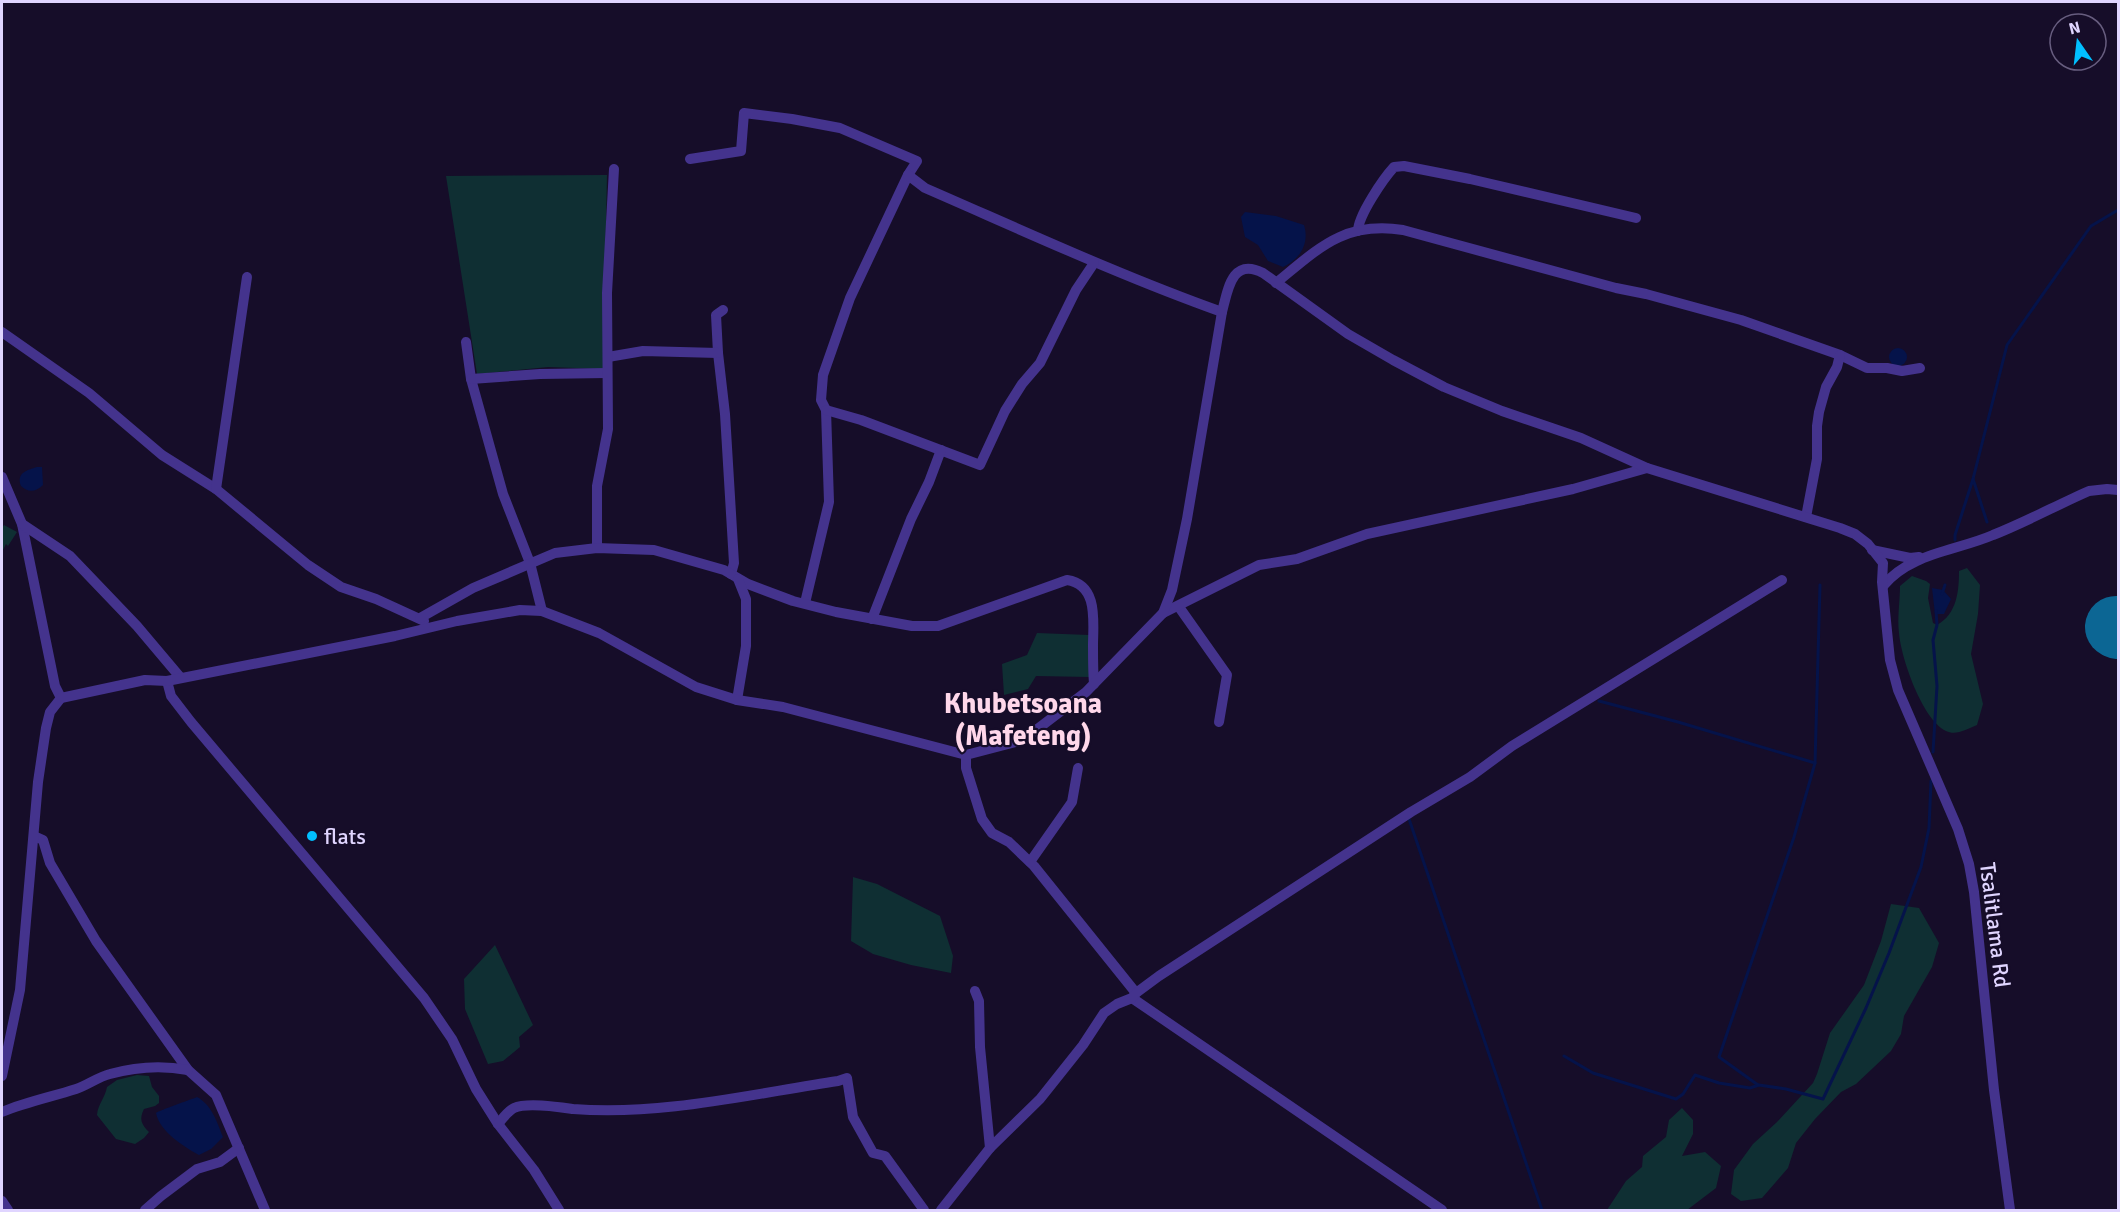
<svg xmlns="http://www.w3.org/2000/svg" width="2120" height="1212" viewBox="0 0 2120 1212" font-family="Signika,sans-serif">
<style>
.green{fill:#0f2f33}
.water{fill:#05134a}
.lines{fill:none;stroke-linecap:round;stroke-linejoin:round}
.stream{stroke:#05134a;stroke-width:3}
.runway{stroke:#0c6694;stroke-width:62}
.minor{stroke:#44338d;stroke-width:10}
.poi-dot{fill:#01bfff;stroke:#160d29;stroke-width:2}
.labels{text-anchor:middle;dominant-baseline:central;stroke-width:4.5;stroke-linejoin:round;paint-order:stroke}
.poi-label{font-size:22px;fill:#e0d5ff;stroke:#160d29;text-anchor:start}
.street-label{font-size:22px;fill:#e0d5ff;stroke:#160d29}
.district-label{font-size:28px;font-weight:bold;fill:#ffd7ea;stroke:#160d29}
</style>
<rect width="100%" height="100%" fill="#160d29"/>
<g class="green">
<polygon points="607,175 603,369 548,367 477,374 446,176"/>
<polygon points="4,525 17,532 8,546 6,544 2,552 2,528"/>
<path d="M1967 568 1980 585 1978 614 1971 654 1983 704 1977 725C1967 729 1956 736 1946 731 1922 719 1901 658 1899 633 1897 618 1900 601 1900 586L1912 576 1926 581 1930 584 1928 598 1933 623 1937 625C1957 614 1959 591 1959 571Z"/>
<polygon points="1037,633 1089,635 1090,677 1036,676 1028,689 1004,695 1002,664 1027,655"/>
<polygon points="853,877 877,884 940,916 953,956 951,973 911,965 873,954 851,941"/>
<polygon points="1891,904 1919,908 1939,943 1932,967 1904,1016 1901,1034 1891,1051 1856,1084 1841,1092 1815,1119 1796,1143 1788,1168 1762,1198 1741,1201 1731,1194 1734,1170 1753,1144 1777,1122 1813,1083 1817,1074 1830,1033 1864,985 1881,941"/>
<polygon points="495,945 533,1025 519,1037 520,1047 503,1061 488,1064 465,1009 464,979"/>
<path d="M137 1075 149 1076 152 1087 159 1096V1103L155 1106 144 1109C139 1119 141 1124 149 1132L144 1138 135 1144 116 1139 97 1115C98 1104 105 1098 107 1087L117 1080Z"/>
<polygon points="1682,1108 1693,1120 1693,1134 1682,1156 1705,1152 1721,1166 1716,1188 1687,1210 1607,1210 1626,1181 1642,1167 1643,1156 1666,1137 1669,1120"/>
</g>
<g class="water">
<path d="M1245 212 1276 216 1304 225C1310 244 1299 260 1283 267L1268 261 1258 245 1245 237 1241 217Z"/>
<circle cx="1898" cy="357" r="9"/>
<path d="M37 467H42L43 485C36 492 28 493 21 486 16 473 27 470 37 467Z"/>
<polygon points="1932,588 1943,590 1951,599 1944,614 1935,614"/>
<path d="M197 1097C212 1105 217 1122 223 1137L211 1149 199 1155C183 1146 160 1132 156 1113 160 1110 190 1100 197 1097Z"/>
</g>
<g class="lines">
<g class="stream">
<polyline points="1987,522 1973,479 2007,345 2091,226 2118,210"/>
<polyline points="1955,540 1955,535 1973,479"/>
<polyline points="1942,594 1945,585"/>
<polyline points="1599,701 1678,722 1815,763"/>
<polyline points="1933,752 1937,686 1933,640 1937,625 1936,611"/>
<polyline points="1409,819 1542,1210"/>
<polyline points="1564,1056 1593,1073 1676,1099 1683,1094 1695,1075 1719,1083 1750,1088 1759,1085 1786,1089 1823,1099 1866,1008 1889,953 1921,867 1929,828 1931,781"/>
<polyline points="1758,1085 1719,1057 1794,837 1815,763 1820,585"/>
</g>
<polyline class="runway" points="2116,627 2118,628"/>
<g class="minor">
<polyline points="690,159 741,151 744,113 792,119 840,128 917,161 908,175 850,298 823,375 821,400 826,410 829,502 805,603"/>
<path d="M908 175 925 188C1024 231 1121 276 1222 312"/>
<path d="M1358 231C1358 216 1383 179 1394 167L1404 166 1470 179 1636 218"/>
<path d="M1276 283C1319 248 1344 221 1403 230L1616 288 1646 294 1741 320 1840 355 1867 368H1887L1902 371 1920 368"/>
<polyline points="723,310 716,315 718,353 725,414 734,563 731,574"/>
<polyline points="2,332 89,393 162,455 216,489 308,565 341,587 376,599 424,621"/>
<polyline points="466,342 471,379 503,494 530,563 542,611"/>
<polyline points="608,357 643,351 718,353"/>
<polyline points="471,379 540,374 607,373"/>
<polyline points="826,410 861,420 980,465 1005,411 1022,384 1040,363 1076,290 1094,263"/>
<polyline points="2,477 22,524 55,686 61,698"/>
<polyline points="216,489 247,277"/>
<polyline points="1806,517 1817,459 1817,426 1819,412 1826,387 1837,367 1840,355"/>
<polyline points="22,524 70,556 137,626 180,677"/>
<polyline points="597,548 597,486 608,429 607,293 614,169"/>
<polyline points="1872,550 1910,558 1919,557"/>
<path d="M1883 586C1910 553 1956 551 1993 535 2026 522 2057 505 2089 491L2107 489 2118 490"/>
<polyline points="1179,607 1227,675 1219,722"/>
<polyline points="1163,613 1259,565 1297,559 1367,534 1573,489 1647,468"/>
<path d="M420 618 473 588 555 553 597 548 654 550 724 570 748 584 793 601 836 612 912 626H938L1067 580C1099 585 1093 622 1093 646 1093 659 1093 672 1094 684"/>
<polyline points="872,619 911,519 929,482 941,450"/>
<polyline points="167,681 171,696 191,722 424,998 452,1039 476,1089 498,1124 534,1170 559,1210"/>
<polyline points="737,700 746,646 746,599 738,579"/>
<polyline points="966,755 966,768 982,819 992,833 1009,842 1034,866 1136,993"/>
<polyline points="34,836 43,840 50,863 96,941 188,1070 216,1095 265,1210"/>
<polyline points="1030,862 1072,802 1078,768"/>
<polyline points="975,991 979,1001 980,1047 990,1148"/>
<polyline points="1132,998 1442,1210"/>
<path d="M2 1076 20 990 38 782 46 728 50 712 61 698 145 680 167 681 395 636 457 621 520 610 542 611 599 633 696 687 737 700 783 707 966 755 1023 740 1086 692 1163 613 1172 590 1187 519 1222 312C1228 289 1232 257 1263 273L1348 334 1393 360 1444 387 1502 411 1581 438 1647 468 1840 528 1855 534 1868 544 1883 563 1882 582 1890 660 1898 690 1958 829 1969 864 1974 892 1994 1090 2010 1210"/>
<path d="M2 1112C26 1102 51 1097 76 1089 88 1085 98 1077 110 1074 135 1067 162 1065 188 1070"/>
<path d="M498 1124C503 1118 507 1112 514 1108 527 1102 559 1107 573 1109 661 1116 751 1094 838 1081L847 1078 853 1117 873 1153 885 1156 924 1210"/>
<polyline points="2,1201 8,1210"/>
<polyline points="145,1210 161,1196 197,1169 220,1162 239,1148"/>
<polyline points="941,1210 990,1148 1040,1099 1083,1045 1104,1013 1117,1004 1132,998 1136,993 1159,976 1411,812 1470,777 1512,746 1782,580"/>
</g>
</g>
<circle class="poi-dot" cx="312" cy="836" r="6"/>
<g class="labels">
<g class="poi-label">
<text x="324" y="836">flats</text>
</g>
<g class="street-label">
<text transform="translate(1995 925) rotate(83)">Tsalitlama Rd</text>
</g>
<g class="district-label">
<text x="1023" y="704">Khubetsoana<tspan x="1023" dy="32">(Mafeteng)</tspan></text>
</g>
</g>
<rect width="2120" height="1212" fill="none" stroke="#e0d5ff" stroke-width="6"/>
<g transform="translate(2078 42) rotate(346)"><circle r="28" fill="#160d29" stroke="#675d7f" stroke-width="1.5"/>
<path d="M0-4.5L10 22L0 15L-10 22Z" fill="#01bfff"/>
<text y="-9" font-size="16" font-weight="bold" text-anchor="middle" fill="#e0d5ff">N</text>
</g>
</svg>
